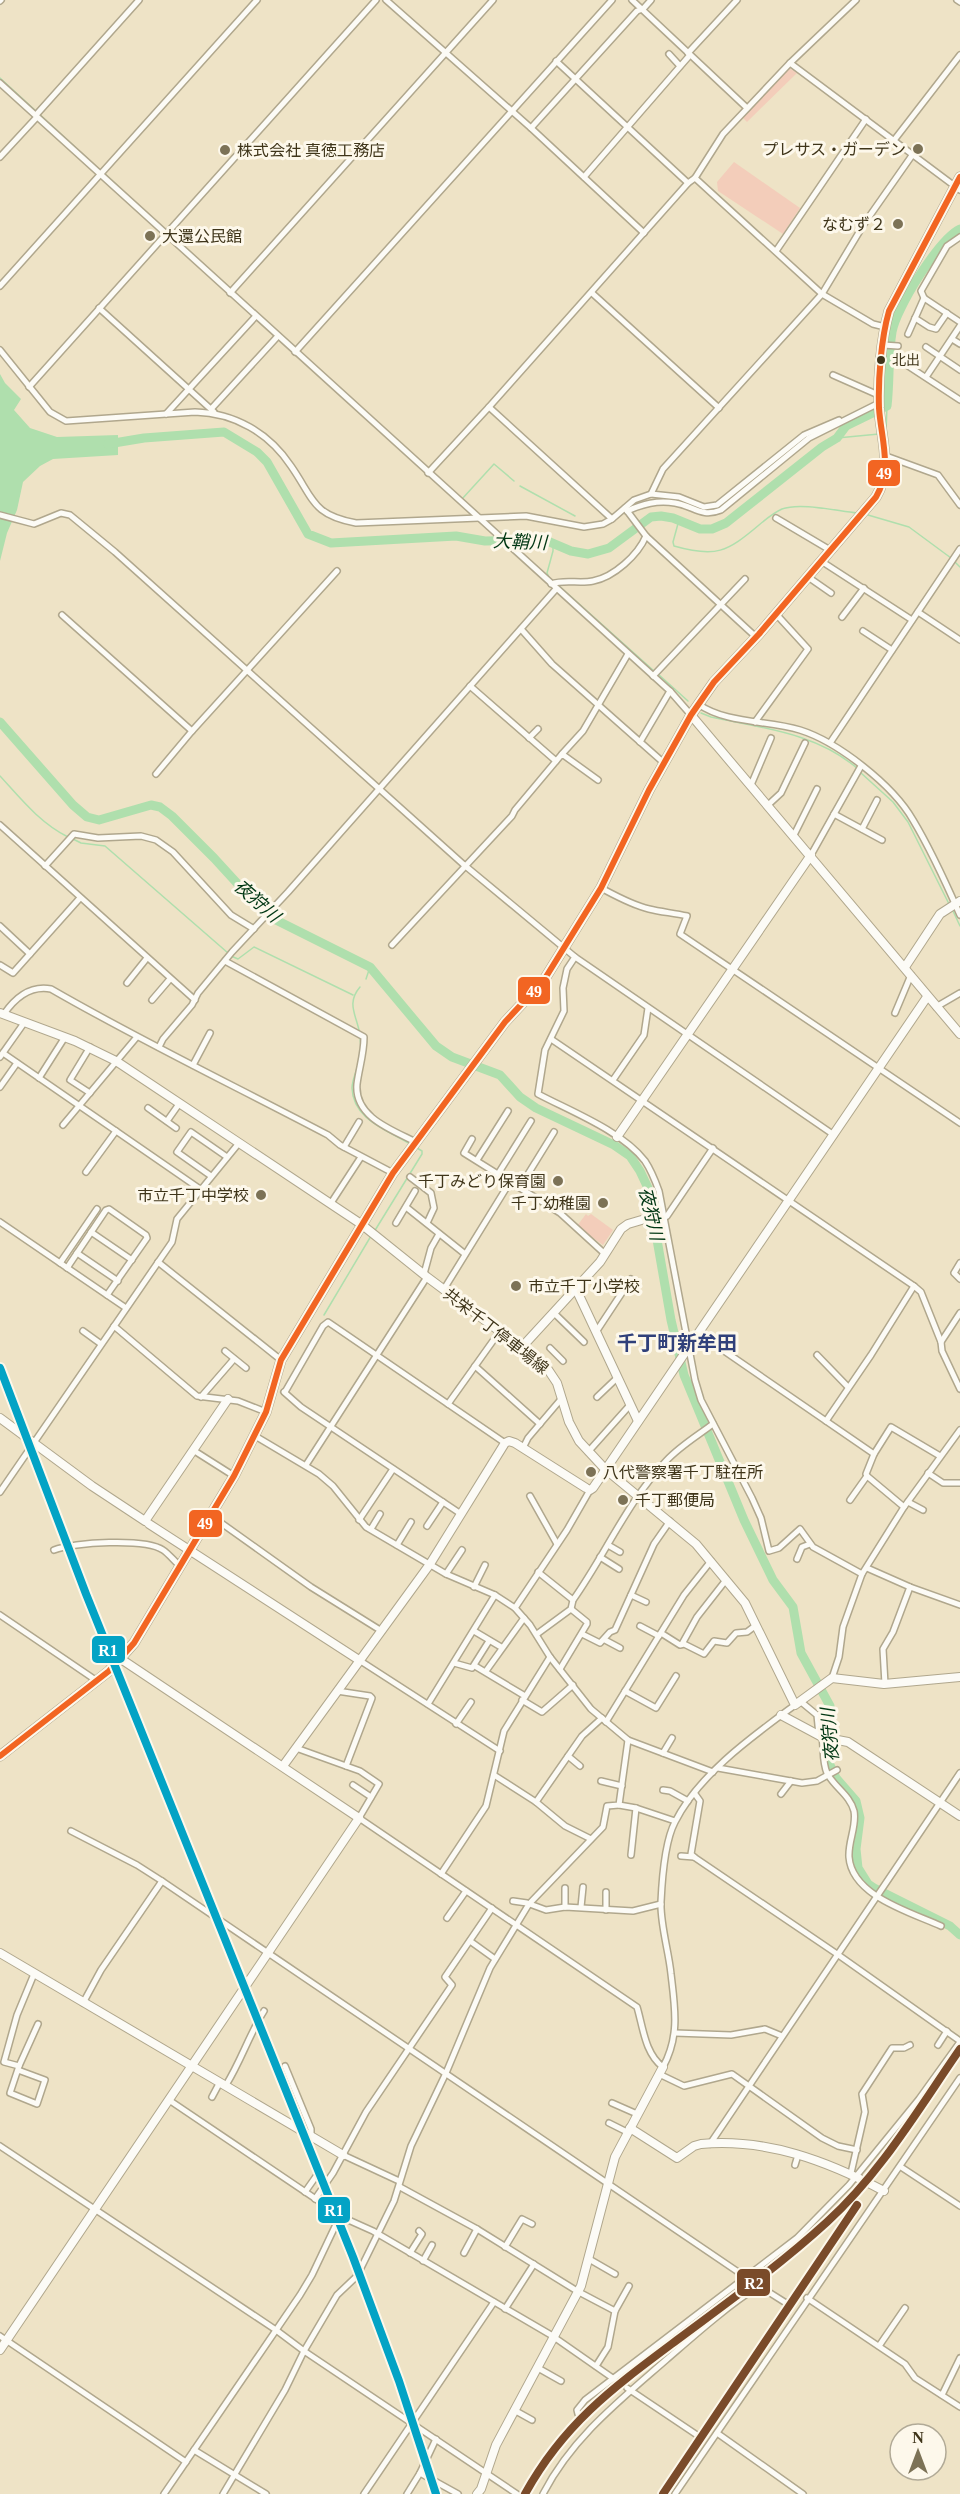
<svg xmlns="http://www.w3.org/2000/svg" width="960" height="2494" viewBox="0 0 960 2494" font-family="'Times New Roman','Noto Sans JP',serif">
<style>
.green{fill:#f3cdba}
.water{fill:#afdfad}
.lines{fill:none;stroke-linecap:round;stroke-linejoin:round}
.stream{stroke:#afdfad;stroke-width:1.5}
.river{stroke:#afdfad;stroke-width:9}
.street-tunnel{stroke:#cbc0a4;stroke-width:5;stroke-dasharray:5 2.5;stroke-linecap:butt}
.street-casing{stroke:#b0a78d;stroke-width:8}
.secondary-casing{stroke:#b0a78d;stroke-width:10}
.primary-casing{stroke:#b0a78d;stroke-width:11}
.street{stroke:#fcfbf6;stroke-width:5}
.secondary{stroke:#fcfbf6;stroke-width:8}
.primary{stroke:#fcfbf6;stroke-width:8}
.rail-casing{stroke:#c0beb6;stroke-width:4}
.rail{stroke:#fdf8eb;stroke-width:1.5;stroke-dasharray:4.5;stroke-linecap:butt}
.bus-1-casing{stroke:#fdf8eb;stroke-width:10}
.bus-1{stroke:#f26522;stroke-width:6}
.rail-1-casing{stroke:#fdf8eb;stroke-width:12}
.rail-2-casing{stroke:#fdf8eb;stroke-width:12}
.rail-1{stroke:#03a3c5;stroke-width:8}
.rail-2{stroke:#7a4b2a;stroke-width:8}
.poi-dot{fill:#7c7256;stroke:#fdf8eb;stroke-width:2}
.bus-dot{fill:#3f351a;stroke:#fdf8eb;stroke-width:2}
.labels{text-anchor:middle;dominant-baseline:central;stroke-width:6;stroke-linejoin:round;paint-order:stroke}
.bus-label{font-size:14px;fill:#3f351a;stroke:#fdf8eb;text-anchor:start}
.poi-label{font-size:16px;fill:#3f351a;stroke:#fdf8eb;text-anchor:end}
.street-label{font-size:16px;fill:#3f351a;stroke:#fdf8eb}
.water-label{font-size:18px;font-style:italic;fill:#003713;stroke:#fdf8eb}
.quarter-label{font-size:20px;font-weight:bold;fill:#30407a;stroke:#fdf8eb}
.line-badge{stroke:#fdf8eb;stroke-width:2}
.badge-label{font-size:16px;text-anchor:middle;font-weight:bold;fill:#fff}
</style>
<rect width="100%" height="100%" fill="#eee3c6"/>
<g class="green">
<polygon points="789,68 797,73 747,122 742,117"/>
<polygon points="734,162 800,208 783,234 718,191 717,182"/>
<polygon points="586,1214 588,1216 591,1214 613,1230 603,1245 577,1226"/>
</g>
<polygon class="water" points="0,374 5,383 21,399 14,410 30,428 57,437 118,435 118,455 53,459 40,466 23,482 17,510 7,533 0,561"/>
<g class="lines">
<g class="stream">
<polyline points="0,78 101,171"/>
<polyline points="105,174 150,216"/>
<polyline points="886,432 887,406"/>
<polyline points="837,438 879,434"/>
<polyline points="520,486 575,516"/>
<polyline points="462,499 494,464 514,481"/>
<polyline points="868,515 909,527 951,558"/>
<path d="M679 520 673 542 674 546C716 558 727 552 759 525 766 519 773 513 782 509 800 502 837 511 857 513"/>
<polyline points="954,561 960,567"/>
<polyline points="549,577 547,573 553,551 553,543"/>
<polyline points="558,585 654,671"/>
<polyline points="658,674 688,701"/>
<path d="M701 713 711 717C762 728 817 733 858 769"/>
<polyline points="861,773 893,802 908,822 949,904"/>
<path d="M0 776C21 799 40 823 68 837"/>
<polyline points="73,839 81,843 105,846 228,953"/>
<polyline points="953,911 960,926"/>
<polyline points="231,956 238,959 254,947 353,995"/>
<polyline points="366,979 370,967"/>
<path d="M359 1030C355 1013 347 1002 360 987"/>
<polyline points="360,1038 361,1048"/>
<path d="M358 1065C356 1072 352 1081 352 1088 353 1120 388 1130 410 1144"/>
<polyline points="374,1232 422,1154 422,1151 417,1148"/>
<polyline points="324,1315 371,1236"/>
</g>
<g class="river">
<path d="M108 444 144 438 224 432 257 452 267 462 308 534 331 543 456 536 485 541 545 540 571 551 588 554 609 548 651 517 661 516 673 518 700 529H712L726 523 822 447 837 438 846 426 887 406C890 381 888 356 892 332 896 308 939 239 960 229"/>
<polyline points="0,722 73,805 87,817 99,820 151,805 160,807 172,816 214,858 257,905 272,918 370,967 436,1046 452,1057 500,1075 520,1097 536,1108 614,1145 630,1156 640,1171 648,1188 671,1320 684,1375 744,1520 773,1580 793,1607 801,1653 830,1706 829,1763 836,1778 856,1801 860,1818 856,1849 858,1868 868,1884 874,1888 950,1926 960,1935"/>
</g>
<g class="street-tunnel">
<polyline points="616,2380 627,2388"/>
<polyline points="578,2414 585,2423"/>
</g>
<g class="street-casing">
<g id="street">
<polyline points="386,0 531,128 644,233"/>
<polyline points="632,0 747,108"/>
<polyline points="957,0 960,2"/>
<polyline points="0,1 1,0"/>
<polyline points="688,53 737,0"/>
<polyline points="669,54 680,66"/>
<polyline points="556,61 688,183"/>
<polyline points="790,63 960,190"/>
<polyline points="0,83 670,691 691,715"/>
<polyline points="36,115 139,0"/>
<polyline points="531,128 637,11 643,9 651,0"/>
<polyline points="895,139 960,55"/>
<polyline points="0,157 37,117"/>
<polyline points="584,177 690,55"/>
<polyline points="695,178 822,294 873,324 885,327"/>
<polyline points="960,237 947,246 921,291 924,298 960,322"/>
<polyline points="776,251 866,119"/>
<polyline points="0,286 257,0"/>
<polyline points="230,293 493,0"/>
<polyline points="592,293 719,408"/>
<polyline points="99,308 214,412"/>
<polyline points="915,318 929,327 936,329 947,313"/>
<polyline points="908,334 924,298"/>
<polyline points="952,339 960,344"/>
<polyline points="883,345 898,346"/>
<polyline points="926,347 960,370"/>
<path d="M0 350 50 412 66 421 195 412C235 413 269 433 291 466 314 499 312 515 356 523L526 516 584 527 603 524 612 519"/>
<polyline points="295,352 612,0"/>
<polyline points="905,364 960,400"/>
<polyline points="833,375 876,394 880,394"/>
<polyline points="926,377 960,326"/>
<polyline points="29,387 376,0"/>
<polyline points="489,407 612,519 634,500 651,494 663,469 822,294 864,224 913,154"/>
<polyline points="212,408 278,336"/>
<polyline points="166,414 256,316"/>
<polyline points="886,456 938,475 960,505"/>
<polyline points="428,473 489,407 688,183 695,178 723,134 790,63 856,0"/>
<polyline points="651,494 679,497 704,507 717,505 804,435 839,420"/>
<polyline points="625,508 646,536 756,637"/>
<path d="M627 511C643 504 657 500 675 503 694 506 701 518 721 510L809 438 879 403"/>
<path d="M0 515 34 524 61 513 70 515 115 552 463 864 575 957 567 969 563 988 564 1011 545 1050 538 1094C570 1111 622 1131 645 1161 651 1170 655 1180 659 1191L695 1380 701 1400 752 1498 761 1518 769 1551 779 1548 800 1529 813 1547 862 1574"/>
<polyline points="776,518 830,550"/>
<polyline points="821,561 912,620"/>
<polyline points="808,577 831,593"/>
<path d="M551 584C565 579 579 584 593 581 614 577 638 555 646 536"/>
<polyline points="918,612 960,640"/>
<polyline points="62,615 192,731"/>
<polyline points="842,617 864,588"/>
<polyline points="521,629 552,664 664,763"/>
<polyline points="863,631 892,650"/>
<polyline points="653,676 745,579"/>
<polyline points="470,686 556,761"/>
<path d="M698 704C727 724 767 720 800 730 838 742 893 785 913 820 931 850 946 883 960 915"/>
<polyline points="755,722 808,649 776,614"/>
<polyline points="529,738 538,729"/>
<polyline points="640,742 670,691"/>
<polyline points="830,743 960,549"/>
<polyline points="562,754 583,731 628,654"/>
<polyline points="156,774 192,731 337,571"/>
<polyline points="751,785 771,738"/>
<polyline points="768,805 781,793 805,743"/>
<polyline points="834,814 882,840"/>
<polyline points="0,825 195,1000"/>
<polyline points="862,829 877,800"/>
<polyline points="794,835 817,789"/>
<polyline points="811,855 861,766"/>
<polyline points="45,866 74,834 98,838 141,836 156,840 173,852 231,915 254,929"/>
<path d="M601 888C616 896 632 905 649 909 661 912 674 913 687 916L680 934 960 1123"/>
<polyline points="0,926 30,954"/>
<polyline points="392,945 512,816 515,810 562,754 598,780"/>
<polyline points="575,957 834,1135"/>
<path d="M225 961 364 1037C364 1054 359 1068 357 1084 354 1117 392 1130 416 1142"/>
<polyline points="0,965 13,973 80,898"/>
<polyline points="127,983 147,958"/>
<polyline points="152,1000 170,979"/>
<polyline points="936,1007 960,993"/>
<polyline points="895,1013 911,975"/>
<path d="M4 1014C15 998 30 985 51 989 141 1041 235 1086 328 1135L340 1145 393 1173"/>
<polyline points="551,1039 914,1286 921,1292 941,1342"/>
<polyline points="90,1047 70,1080 90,1093"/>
<polyline points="159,1047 163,1039 192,1005 198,993 232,952 288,892 556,589"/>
<polyline points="3,1053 200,1189"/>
<polyline points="0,1057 24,1023"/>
<polyline points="193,1065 210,1033"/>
<polyline points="39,1078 65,1037"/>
<polyline points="613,1080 644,1035 648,1008"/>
<polyline points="0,1087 17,1063"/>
<polyline points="148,1108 176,1128"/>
<polyline points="167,1121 179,1104"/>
<polyline points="63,1125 136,1038"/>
<polyline points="472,1139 464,1153 560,1213 605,1254"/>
<polyline points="344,1147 359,1122"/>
<polyline points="477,1160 508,1111"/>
<polyline points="86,1172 116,1131"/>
<polyline points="498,1174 531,1121"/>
<polyline points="211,1176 177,1152 191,1132 227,1157"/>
<polyline points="410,1177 431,1193 434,1208 427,1223"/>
<polyline points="520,1187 554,1132"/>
<polyline points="331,1203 361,1157"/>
<polyline points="406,1207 465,1254"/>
<polyline points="645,1219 662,1219 667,1216 713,1148"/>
<polyline points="0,1222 126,1308"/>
<polyline points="396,1223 415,1191"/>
<polyline points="91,1232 132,1260"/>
<polyline points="77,1253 118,1281"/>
<polyline points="158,1262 281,1360"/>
<polyline points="60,1263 97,1209"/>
<polyline points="960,1263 954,1273 960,1279"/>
<polyline points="67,1268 106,1210 109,1209 146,1235 147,1238 107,1295"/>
<polyline points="424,1274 431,1248 439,1234"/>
<polyline points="444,1289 510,1182"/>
<polyline points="554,1313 584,1342"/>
<polyline points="960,1313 941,1342 942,1351 960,1389"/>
<polyline points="114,1326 197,1396 238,1401 266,1412"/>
<polyline points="83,1331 101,1344"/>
<polyline points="596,1332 631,1279"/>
<polyline points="698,1333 874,1454 866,1474 867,1476 904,1507"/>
<polyline points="550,1348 563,1361"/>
<polyline points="225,1351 246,1368"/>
<polyline points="817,1355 848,1387"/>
<polyline points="475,1366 540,1424"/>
<polyline points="284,1392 301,1407 461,1514"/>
<polyline points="285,1392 323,1326 328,1322 505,1443"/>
<polyline points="201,1397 234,1359"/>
<polyline points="597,1397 617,1378"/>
<polyline points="448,1404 500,1331"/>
<polyline points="826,1421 871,1355 914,1286"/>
<polyline points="255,1436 319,1474 333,1486 366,1527 446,1574 495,1595 515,1608 530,1625 550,1657 591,1709 628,1740 713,1772"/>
<polyline points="523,1448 528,1438 562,1398"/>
<polyline points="193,1450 234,1476"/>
<polyline points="588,1452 630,1405"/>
<polyline points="874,1454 891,1427 940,1456"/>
<polyline points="306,1465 427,1277"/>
<polyline points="928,1473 943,1483 960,1483"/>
<polyline points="0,1492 172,1242 177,1219 239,1143"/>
<polyline points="530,1496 557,1544"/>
<polyline points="850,1500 867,1476"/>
<polyline points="908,1502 923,1510"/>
<polyline points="210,1515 311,1587 380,1630"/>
<polyline points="359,1520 393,1469"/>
<polyline points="427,1526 443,1502"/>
<polyline points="371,1529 380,1514"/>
<polyline points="397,1545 411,1522"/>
<polyline points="608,1545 620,1552"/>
<path d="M54 1550C73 1542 146 1538 163 1550 169 1554 174 1561 180 1566"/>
<polyline points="600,1557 619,1569"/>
<polyline points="797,1559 802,1547 810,1544"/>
<polyline points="867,1568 910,1587 960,1605"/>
<polyline points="538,1572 573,1600"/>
<polyline points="446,1574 462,1550"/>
<polyline points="474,1587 485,1565"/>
<polyline points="631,1595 646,1602"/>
<polyline points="515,1608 567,1530 590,1490"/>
<polyline points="0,1615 97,1681"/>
<polyline points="640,1626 659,1636"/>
<polyline points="474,1631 501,1647"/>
<polyline points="661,1633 680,1645 684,1644 704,1654 714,1641 727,1643 736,1633 747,1632 755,1626"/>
<path d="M537 1634 571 1609 573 1600C605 1555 627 1502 666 1461 680 1446 697 1436 713 1424"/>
<polyline points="582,1634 600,1643 610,1632 615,1630 654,1544 670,1521"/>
<polyline points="605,1640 620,1648"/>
<polyline points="682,1644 697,1617 726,1580"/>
<polyline points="359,1660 500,1751"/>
<polyline points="454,1663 472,1668 489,1641"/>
<polyline points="475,1666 525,1696"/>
<polyline points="560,1669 587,1624 587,1622 571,1609"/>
<polyline points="486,1671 524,1618"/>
<polyline points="832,1678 839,1657 843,1627 862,1574 904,1507 960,1430"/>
<polyline points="885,1684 883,1649 893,1632 910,1587"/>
<polyline points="625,1691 656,1708 676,1676"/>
<polyline points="522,1700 542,1712 573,1685"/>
<polyline points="800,1701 817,1715 819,1735"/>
<polyline points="428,1704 495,1595"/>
<polyline points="606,1722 684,1595 711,1561"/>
<polyline points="456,1724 471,1702"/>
<path d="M822 1737C824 1749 822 1761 827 1773 834 1787 850 1795 854 1811 857 1826 848 1841 849 1857 852 1896 910 1912 941 1926"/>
<polyline points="296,1748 346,1766 372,1698 370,1696 337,1691"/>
<polyline points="663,1753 672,1738"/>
<polyline points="568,1756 580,1766"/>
<path d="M346 1766 360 1771 379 1784 359 1818 637 2007C643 2027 645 2054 663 2067 680 2036 675 2008 671 1974 669 1952 660 1924 661 1902 662 1880 665 1841 675 1822 699 1774 753 1736 795 1705"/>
<polyline points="718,1768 802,1783 817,1781 837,1770"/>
<polyline points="494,1775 536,1802 565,1826 591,1839"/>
<polyline points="601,1781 622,1786"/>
<polyline points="353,1785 371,1797"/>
<polyline points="663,1790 670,1791 688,1801"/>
<polyline points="695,1794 700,1801 691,1854 694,1857 837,1954 960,2041"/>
<polyline points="781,1794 791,1781"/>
<polyline points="536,1802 582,1736 602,1718"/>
<polyline points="619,1805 636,1808 675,1821"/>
<polyline points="71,1831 137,1865 162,1881 747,2278"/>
<polyline points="631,1855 636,1808"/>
<polyline points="681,1856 694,1857"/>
<polyline points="441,1874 486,1806 504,1731 550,1657"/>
<polyline points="565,1888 565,1907"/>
<polyline points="513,1901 527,1903 546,1910 565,1907 633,1911 661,1904"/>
<polyline points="581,1907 583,1887"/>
<polyline points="606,1910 606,1892"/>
<polyline points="447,1918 466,1891"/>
<polyline points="470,1941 495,1959"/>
<polyline points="34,1974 17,2015 4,2062 19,2066 38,2024"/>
<polyline points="83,2003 101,1970 162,1881"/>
<polyline points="675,2033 731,2035 765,2029 782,2036"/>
<polyline points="938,2045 947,2031"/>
<polyline points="285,2066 311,2129 311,2136"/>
<polyline points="18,2070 45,2080 37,2104 10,2093 19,2066"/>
<polyline points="659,2074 684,2086 732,2074 822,2138 838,2146 857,2150"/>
<path d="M226 2085C241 2061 249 2035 264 2011"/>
<polyline points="212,2097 220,2082"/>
<polyline points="169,2100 344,2218 373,2231 551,2335 614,2379"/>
<polyline points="612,2103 637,2114"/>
<polyline points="609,2123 627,2132"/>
<polyline points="710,2144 960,1773"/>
<polyline points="0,2146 276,2330 304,2351 517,2494"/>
<polyline points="343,2155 399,2181"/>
<polyline points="795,2165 798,2155"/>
<polyline points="901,2167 960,2206"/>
<polyline points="851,2173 865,2112 862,2094 892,2048 904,2048 910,2045"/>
<polyline points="400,2187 477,2229 577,2291 615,2311"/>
<polyline points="305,2192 317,2175"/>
<polyline points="315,2199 333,2173 366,2112 452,1985 445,1977 492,1908"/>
<polyline points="505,2247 522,2219 532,2224"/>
<polyline points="410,2253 422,2234 419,2231"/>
<polyline points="464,2253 477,2229"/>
<polyline points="589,2259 615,2274"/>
<polyline points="423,2261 432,2245"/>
<polyline points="807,2298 905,2364 915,2378 960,2407"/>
<polyline points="505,2309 534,2264"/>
<polyline points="0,2336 186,2462"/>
<polyline points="879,2346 905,2308"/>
<polyline points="596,2366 608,2347 615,2311 629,2286"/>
<polyline points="538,2368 561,2381"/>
<polyline points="627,2388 697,2435"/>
<polyline points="942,2395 960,2358"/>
<polyline points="514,2410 532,2420"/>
<polyline points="578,2414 577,2410 585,2400 797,2238 849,2185 919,2099 960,2042"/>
<polyline points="717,2433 803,2494"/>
<polyline points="194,2450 266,2494"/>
<polyline points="420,2473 436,2439"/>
<polyline points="164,2494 300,2295 312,2275 340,2216"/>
<polyline points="223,2494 285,2390 304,2351 337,2295 357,2276 394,2201 411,2146 446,2073 490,1968 529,1904 603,1827 607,1806 619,1805 628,1740"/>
<polyline points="364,2494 494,2302"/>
<polyline points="407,2494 420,2473 458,2494"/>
<path d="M543 2494C572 2438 619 2401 666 2360 695 2335 726 2307 759 2286L786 2303"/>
<polyline points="675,2494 960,2078"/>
</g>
</g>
<g class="secondary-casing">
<g id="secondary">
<polyline points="691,715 960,1034"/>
<polyline points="905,967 940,914 960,901"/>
<polyline points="0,1013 75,1041 116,1061 361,1224 427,1277 545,1365 557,1383 569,1422 579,1441 605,1469 696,1544 745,1603 795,1705 832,1678 884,1684 960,1677"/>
<polyline points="617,1137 811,855"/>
<polyline points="576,1289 638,1421"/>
<polyline points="522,1347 600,1262 621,1229 628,1224 645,1219"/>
<polyline points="0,1418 92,1486 145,1521 228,1399"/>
<polyline points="149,1524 359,1660"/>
<polyline points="781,1715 822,1737 848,1742 960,1816"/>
<polyline points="283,1766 430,1564 505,1443 509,1441 515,1443 586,1488 590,1490 593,1488 927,997"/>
<polyline points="0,1953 343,2155"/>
<path d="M630 2128 677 2158 694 2146 701 2144C767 2138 827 2161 884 2191"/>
<polyline points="0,2350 359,1818 121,1659"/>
<polyline points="477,2494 481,2489 496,2445 581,2286 615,2157 663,2067"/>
</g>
</g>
<g class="primary-casing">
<path id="primary" d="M0 1756 109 1671 134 1643 234 1476 266 1412 281 1360 393 1173 505 1022 544 980 601 888 649 790 691 715 714 682 759 634 876 497C893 468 881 439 879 408 878 379 881 339 889 311L960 177"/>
</g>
<use href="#street" class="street"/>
<use href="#secondary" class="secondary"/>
<use href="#primary" class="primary"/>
<g class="rail-casing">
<path id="rail" d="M525 2494C564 2423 614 2387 677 2340 728 2302 780 2265 827 2222 881 2173 919 2108 960 2049"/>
</g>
<use href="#rail" class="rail"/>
<g class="bus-1-casing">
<path id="bus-1" d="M0 1756 109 1671 134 1643 234 1476 266 1412 281 1360 393 1173 505 1022 544 980 601 888 649 790 691 715 714 682 759 634 876 497C893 468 881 439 879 408 878 379 881 339 889 311L960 177"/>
</g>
<use href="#bus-1" class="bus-1"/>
<g class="rail-1-casing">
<polyline id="rail-1" points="0,1368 86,1594 353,2257 399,2381 436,2494"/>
</g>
<g class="rail-2-casing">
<g id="rail-2">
<path d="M525 2494C564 2423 614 2387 677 2340 728 2302 780 2265 827 2222 881 2173 919 2108 960 2049"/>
<polyline points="663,2494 857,2205"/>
</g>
</g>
<use href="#rail-1" class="rail-1"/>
<use href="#rail-2" class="rail-2"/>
</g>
<g class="poi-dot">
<circle cx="918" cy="149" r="6"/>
<circle cx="225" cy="150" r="6"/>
<circle cx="898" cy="224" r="6"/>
<circle cx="150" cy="236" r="6"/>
<circle cx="558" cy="1181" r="6"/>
<circle cx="261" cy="1195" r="6"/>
<circle cx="603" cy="1203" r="6"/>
<circle cx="516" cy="1286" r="6"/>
<circle cx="591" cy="1472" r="6"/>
<circle cx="623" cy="1500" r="6"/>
</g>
<circle class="bus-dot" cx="881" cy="360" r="5"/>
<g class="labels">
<g class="bus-label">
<text x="892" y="360">北出</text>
</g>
<g class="poi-label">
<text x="906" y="149">プレサス・ガーデン</text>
<text x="237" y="150" text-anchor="start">株式会社 真徳工務店</text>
<text x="886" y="224">なむず２</text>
<text x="162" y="236" text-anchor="start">大還公民館</text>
<text x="546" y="1181">千丁みどり保育園</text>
<text x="249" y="1195">市立千丁中学校</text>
<text x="591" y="1203">千丁幼稚園</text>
<text x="528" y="1286" text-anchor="start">市立千丁小学校</text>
<text x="603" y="1472" text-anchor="start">八代警察署千丁駐在所</text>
<text x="635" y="1500" text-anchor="start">千丁郵便局</text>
</g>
<g class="street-label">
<text transform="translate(496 1331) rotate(38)">共栄千丁停車場線</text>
</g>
<g class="water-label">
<text transform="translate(520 542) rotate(2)">大鞘川</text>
<text transform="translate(257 901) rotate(41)">夜狩川</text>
<text transform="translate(651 1214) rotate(77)">夜狩川</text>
<text transform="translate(830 1735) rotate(-95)">夜狩川</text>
</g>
<g class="quarter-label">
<text x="677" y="1343">千丁町新牟田</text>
</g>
</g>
<g class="line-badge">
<rect x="867" y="459" width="34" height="28" rx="6" fill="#f26522"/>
<rect x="517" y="976" width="34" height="29" rx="6" fill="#f26522"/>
<rect x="188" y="1509" width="35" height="29" rx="6" fill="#f26522"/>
<rect x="91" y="1635" width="35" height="29" rx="6" fill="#03a3c5"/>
<rect x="317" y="2196" width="34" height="28" rx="6" fill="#03a3c5"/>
<rect x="736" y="2268" width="35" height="29" rx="6" fill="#7a4b2a"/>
</g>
<g class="badge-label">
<text x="884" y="479">49</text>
<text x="534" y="997">49</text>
<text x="205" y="1529">49</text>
<text x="108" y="1656">R1</text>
<text x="334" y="2216">R1</text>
<text x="754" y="2289">R2</text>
</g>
<g transform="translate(918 2452)"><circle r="28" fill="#fdf8eb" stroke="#b1aa97" stroke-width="1.5"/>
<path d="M0-4.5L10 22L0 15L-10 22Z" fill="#7c7256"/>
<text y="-9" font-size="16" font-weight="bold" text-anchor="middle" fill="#3f351a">N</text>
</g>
</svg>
